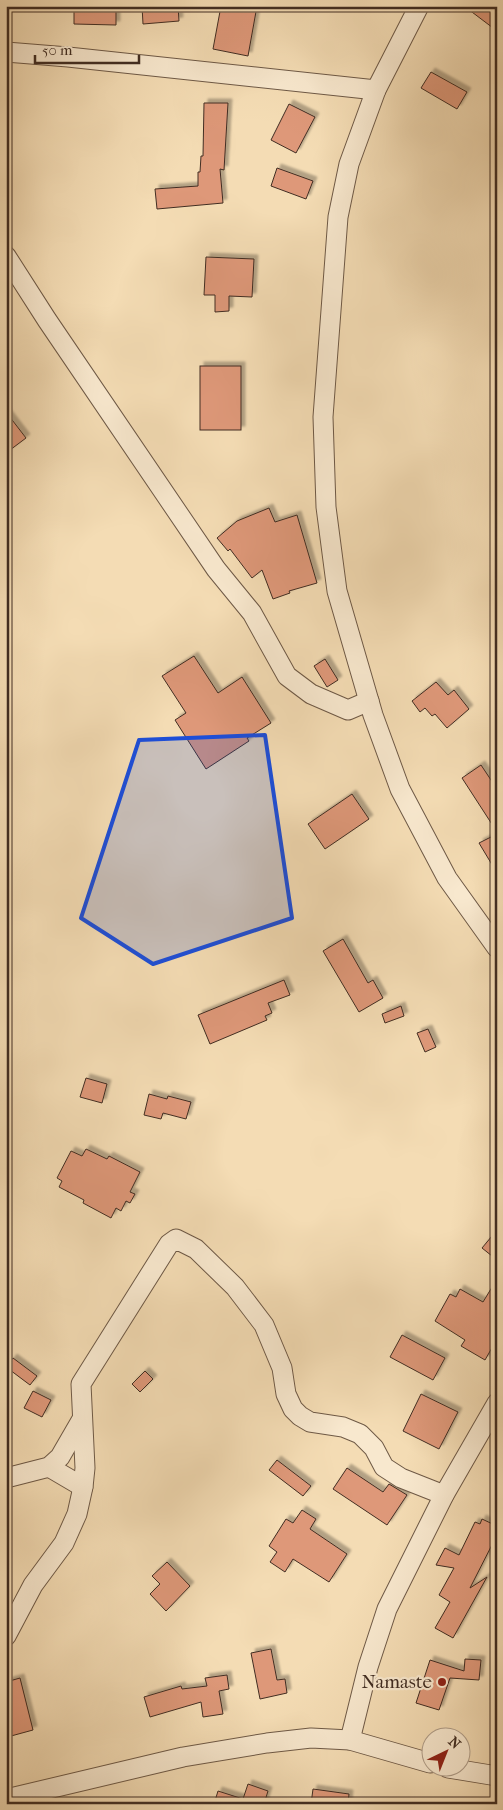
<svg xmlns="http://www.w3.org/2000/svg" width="503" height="1810" viewBox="0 0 503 1810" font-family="'IM FELL French Canon',serif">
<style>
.building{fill:#de9879;stroke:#412d22;filter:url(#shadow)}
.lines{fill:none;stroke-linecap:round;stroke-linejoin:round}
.minor-casing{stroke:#6e5946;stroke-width:21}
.minor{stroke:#f8e8ce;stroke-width:19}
.marked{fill:#1d4ed8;fill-opacity:0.2;stroke:#1d4ed8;stroke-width:4;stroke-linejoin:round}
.poi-dot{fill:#8f2418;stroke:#f8e8ce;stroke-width:2}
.labels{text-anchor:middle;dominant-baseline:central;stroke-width:4.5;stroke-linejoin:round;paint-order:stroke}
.poi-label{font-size:19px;fill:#412d22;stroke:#f8e8ce;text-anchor:end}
</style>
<defs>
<filter id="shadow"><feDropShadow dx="4" dy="-4" stdDeviation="1" flood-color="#0004"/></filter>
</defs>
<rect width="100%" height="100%" fill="#f4dcb4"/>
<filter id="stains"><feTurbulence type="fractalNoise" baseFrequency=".004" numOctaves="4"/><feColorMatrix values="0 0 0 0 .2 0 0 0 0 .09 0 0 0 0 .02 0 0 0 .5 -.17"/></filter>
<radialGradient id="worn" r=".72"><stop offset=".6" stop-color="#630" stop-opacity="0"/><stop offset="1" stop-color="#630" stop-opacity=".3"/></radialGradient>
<g class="building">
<polygon points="142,6 178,6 179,21 143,24"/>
<polygon points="221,6 257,6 248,56 213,49"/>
<polygon points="464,6 497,6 497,31"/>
<polygon points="74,9 116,9 116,25 74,24"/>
<polygon points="431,72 467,92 457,109 421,88"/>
<polygon points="204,103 228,103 224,170 220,169 223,203 157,209 155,189 198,186 198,172 200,172 201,156 203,156"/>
<polygon points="289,104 315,117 296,153 271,140"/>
<polygon points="277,168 313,181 306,199 271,186"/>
<polygon points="206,257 254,259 252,297 229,296 229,311 215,312 215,295 204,295"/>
<rect x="200" y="366" width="41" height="64"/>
<polygon points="6,412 26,438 6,453"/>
<polygon points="269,508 275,522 297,515 317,583 289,591 290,593 273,599 262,570 252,578 230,549 228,551 217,538 237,521"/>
<polygon points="194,656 218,693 242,677 271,723 247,738 249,741 206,769 175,720 186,713 162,676"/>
<polygon points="325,659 338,680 327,687 314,666"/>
<polygon points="436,682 448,695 454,690 469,709 447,728 435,714 432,716 425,708 420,712 412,701"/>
<polygon points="481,765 497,789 497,832 462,778"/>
<polygon points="352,794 369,819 325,849 308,824"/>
<polygon points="497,834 497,873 479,843"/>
<polygon points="343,939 368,983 373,980 383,998 359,1012 323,951"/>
<polygon points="284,980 290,995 268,1003 272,1013 265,1016 267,1020 210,1044 198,1015"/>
<polygon points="401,1006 404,1016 385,1023 382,1014"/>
<polygon points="428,1029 436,1047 425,1052 417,1033"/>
<polygon points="86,1078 107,1084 102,1103 80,1097"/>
<polygon points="149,1094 167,1099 168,1096 191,1102 186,1119 163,1113 161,1119 144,1115"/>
<polygon points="86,1149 107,1159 109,1156 140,1172 130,1192 135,1194 130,1203 126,1201 121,1211 116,1208 111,1218 83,1203 84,1200 59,1187 62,1181 57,1178 71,1151 82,1156"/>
<polygon points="497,1230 497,1260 482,1248"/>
<polygon points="497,1279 497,1339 485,1360 461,1346 465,1340 435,1321 450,1294 456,1297 460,1289 483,1302"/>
<polygon points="402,1335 445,1358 433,1380 390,1357"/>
<polygon points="13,1358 37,1376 30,1385 6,1367"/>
<polygon points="145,1371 153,1379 140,1392 132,1384"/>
<polygon points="33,1391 51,1400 42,1417 24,1408"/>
<polygon points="421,1394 458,1412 439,1449 403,1431"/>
<polygon points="277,1460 311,1486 303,1496 269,1470"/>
<polygon points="347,1468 383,1492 389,1484 407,1495 387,1525 333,1489"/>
<polygon points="302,1510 316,1519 310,1529 347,1554 329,1582 293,1559 285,1572 270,1562 277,1552 269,1546 286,1519 293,1523"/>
<polygon points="482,1519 497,1526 497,1535 470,1588 487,1577 453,1638 435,1628 450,1602 439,1595 454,1568 436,1565 445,1548 459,1555 475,1522 480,1524"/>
<polygon points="167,1562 190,1586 166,1611 150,1594 160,1584 152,1576"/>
<polygon points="271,1649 277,1680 285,1679 287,1693 260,1699 251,1653"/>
<polygon points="465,1659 481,1660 479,1680 450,1678 439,1710 416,1703 430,1660 464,1671"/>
<polygon points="227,1675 229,1689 219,1691 223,1714 203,1717 201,1702 150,1717 144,1697 181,1686 182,1689 207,1686 205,1678"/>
<polygon points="20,1678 33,1730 11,1736 6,1718 6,1682"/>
<polygon points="248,1784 268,1791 264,1804 214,1804 218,1791 243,1799"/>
<polygon points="313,1789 349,1794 348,1804 311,1804"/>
</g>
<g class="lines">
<g class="minor-casing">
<g id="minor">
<polyline points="419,6 376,90 349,164 338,217 323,417 326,507 337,591 373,715 400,789 447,878 497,948"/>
<polyline points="6,52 68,57 376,90"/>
<polyline points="6,256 47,320 216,569 252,613 287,676 311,694 348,710 369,701"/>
<polyline points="49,1467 83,1487"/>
<polyline points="6,1478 49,1467 60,1457 82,1419"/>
<polyline points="6,1636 33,1585 64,1543 77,1514 83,1487 85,1468 81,1384 169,1244 176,1239 196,1249 235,1287 264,1325 282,1368 286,1394 293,1409 300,1416 310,1422 343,1427 360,1434 374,1448 384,1467 401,1478 444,1495"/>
<polyline points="350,1740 368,1667 387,1609 444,1495 497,1403"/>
<polyline points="448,1768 497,1776"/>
<polyline points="6,1799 183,1757 267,1743 311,1738 350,1740 430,1763"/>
</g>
</g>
<use href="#minor" class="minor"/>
</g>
<path class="marked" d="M265 735 292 918 153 964 81 918 139 740Z"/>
<circle class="poi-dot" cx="442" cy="1682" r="5"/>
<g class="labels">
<g class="poi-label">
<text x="432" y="1682">Namaste</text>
</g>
</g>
<rect width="503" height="1810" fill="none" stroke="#f4dcb4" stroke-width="25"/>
<rect x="8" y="8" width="488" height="1795" fill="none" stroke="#412d22" stroke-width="2.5"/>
<rect x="12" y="12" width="478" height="1785" fill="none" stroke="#412d22"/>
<g transform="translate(446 1752) rotate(43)"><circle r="24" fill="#f8e8ce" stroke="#af9d89"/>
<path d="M0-4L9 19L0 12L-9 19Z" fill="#8f2418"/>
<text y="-8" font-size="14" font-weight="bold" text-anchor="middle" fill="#412d22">N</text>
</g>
<path d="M35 55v8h104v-8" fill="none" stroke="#412d22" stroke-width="2.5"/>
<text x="42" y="55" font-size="15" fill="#412d22" stroke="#f8e8ce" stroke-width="4" paint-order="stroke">50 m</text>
<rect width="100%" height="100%" filter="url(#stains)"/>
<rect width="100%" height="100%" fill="url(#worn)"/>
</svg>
